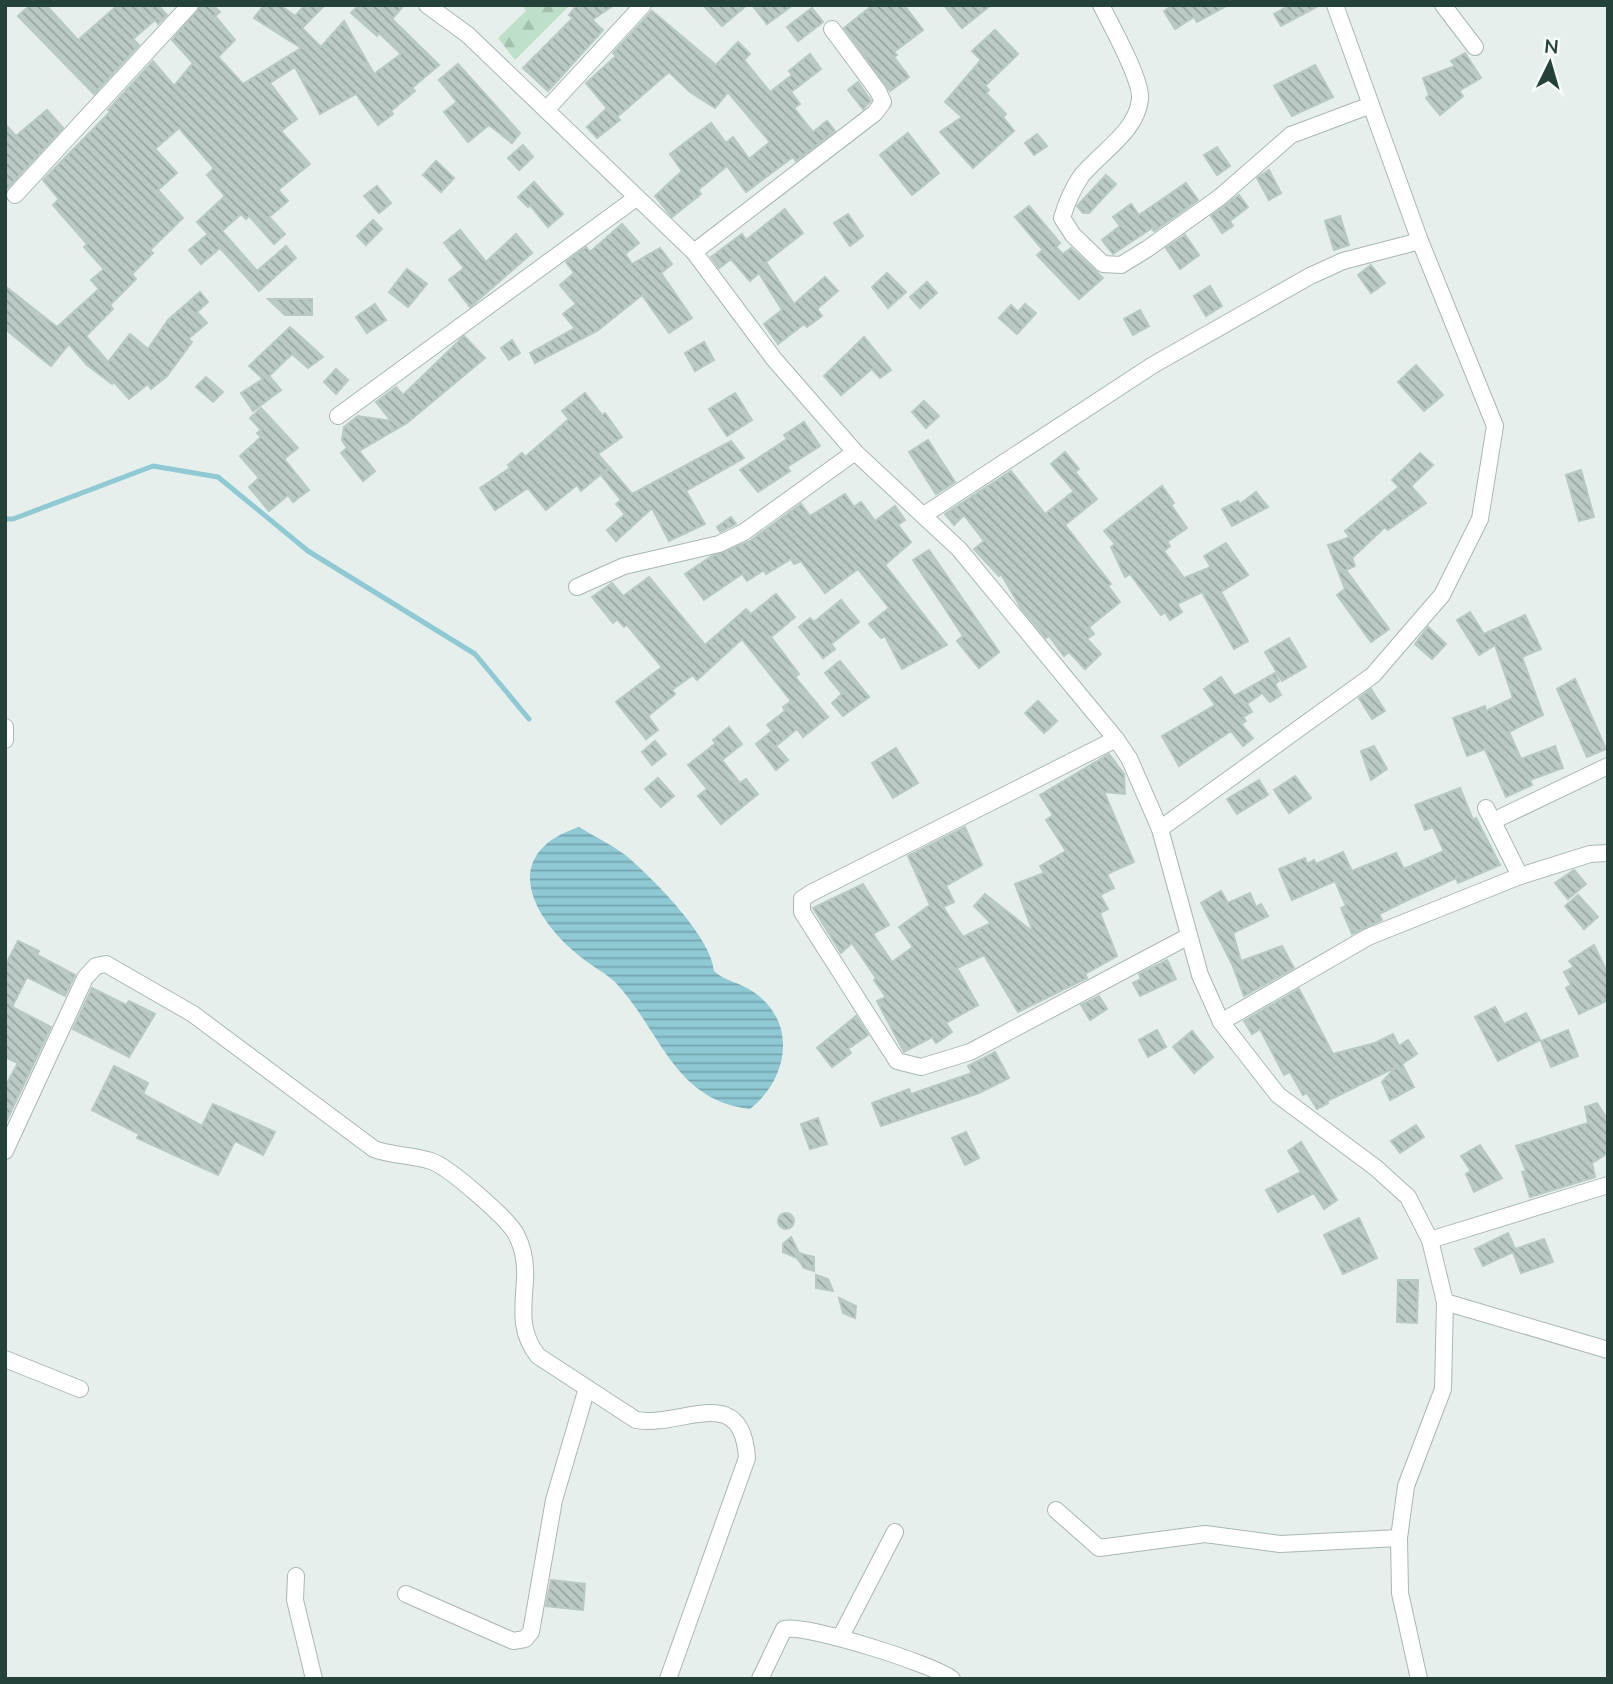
<svg xmlns="http://www.w3.org/2000/svg" width="1613" height="1684" viewBox="0 0 1613 1684" font-family="Mulish,sans-serif">
<style>
.forest{fill:url(#forest-firs)}
.water{fill:url(#water-rules)}
.lines{fill:none;stroke-linecap:round;stroke-linejoin:round}
.stream{stroke:#8ec9d4;stroke-width:5}
.building{fill:url(#building-back-hatch);stroke:#b8c9c2;stroke-width:2}
.minor-casing{stroke:#a8b8b2;stroke-width:18}
.minor{stroke:#fff;stroke-width:16}
</style>
<defs>
<pattern id="forest-firs" width="22" height="20" patternUnits="userSpaceOnUse" patternTransform="scale(1.75)"><rect width="22" height="20" fill="#bfe0c8"/><path d="M5 1l3.5 6h-7zM16 11l3.5 6h-7z" fill="#a4c1ad"/></pattern>
<pattern id="water-rules" width="6" height="5" patternUnits="userSpaceOnUse" patternTransform="scale(1.75)"><rect width="6" height="5" fill="#8ec9d4"/><path d="M0 2.5h6" fill="none" stroke="#74a5ad"/></pattern>
<pattern id="building-back-hatch" width="6" height="6" patternUnits="userSpaceOnUse" patternTransform="scale(1.75)"><rect width="6" height="6" fill="#bbcac4"/><path d="M-1 5l2 2M0 0l6 6M5-1l2 2" fill="none" stroke="#98a6a0"/></pattern>
</defs>
<rect width="100%" height="100%" fill="#e6efeb"/>
<polygon class="forest" points="522,5 570,5 515,60 498,38 526,11"/>
<path class="water" d="M579 827C595 837 615 846 630 859 656 882 711 937 714 971 726 982 739 982 752 991 798 1021 789 1078 750 1109 674 1100 662 1033 616 983 606 973 593 967 582 958 532 919 497 854 579 827Z"/>
<g class="lines">
<polyline class="stream" points="5,519 13,519 153,466 218,477 308,551 475,654 529,719"/>
</g>
<g class="building">
<polygon points="30,5 46,5 78,40 118,5 158,5 167,15 158,24 155,20 133,39 139,45 94,94 18,16"/>
<polygon points="201,5 213,5 220,12 215,16 235,40 218,57 243,84 301,48 254,18 264,5 280,5 295,16 305,5 325,5 302,28 321,47 344,21 374,74 401,54 379,33 377,36 351,13 359,5 404,5 392,19 439,65 412,88 415,91 391,111 393,114 378,125 356,94 320,114 295,67 270,83 297,119 281,131 310,164 278,190 288,201 269,217 285,234 274,244 249,216 246,219 241,214 222,231 257,271 286,246 296,258 259,291 220,248 201,264 189,250 208,234 197,222 225,196 207,175 214,168 179,128 155,149 177,173 158,190 183,218 150,250 153,253 132,274 136,279 110,305 113,309 86,336 108,362 130,334 148,349 168,320 200,292 208,302 197,312 207,323 188,339 192,342 167,376 151,389 148,384 129,399 114,382 112,384 87,365 69,344 51,366 5,329 5,286 57,327 99,289 91,280 104,269 84,247 87,244 53,205 59,199 43,180 110,112 108,110 153,61 174,86 193,63 172,40"/>
<polygon points="577,5 614,5 592,20 603,30 548,91 523,68 573,18 569,15"/>
<polygon points="703,5 747,5 722,26"/>
<polygon points="752,5 793,5 767,24"/>
<polygon points="873,5 904,5 923,30 894,52 897,55 894,57 909,77 890,91 844,28"/>
<polygon points="944,5 991,5 962,28"/>
<polygon points="1173,5 1228,5 1197,22 1194,17 1175,29 1164,11"/>
<polygon points="1290,5 1320,5 1281,26 1274,14"/>
<polygon points="812,8 823,22 798,41 787,27"/>
<polygon points="652,11 716,65 738,42 750,54 744,60 770,92 792,75 789,71 810,54 821,69 791,92 800,104 794,108 813,132 827,121 835,131 796,161 793,157 746,192 727,166 698,190 701,194 672,217 655,196 682,171 670,154 711,123 726,143 733,137 749,159 770,142 728,92 715,108 690,92 669,72 617,117 620,120 597,138 587,127 607,108 586,83 616,56 613,53"/>
<polygon points="995,30 1018,54 985,86 989,90 986,93 1006,114 1003,117 1014,131 973,168 940,132 962,117 945,102 981,60 972,51"/>
<polygon points="1465,53 1481,78 1459,91 1463,96 1440,115 1426,98 1429,95 1423,78 1455,66 1451,61"/>
<polygon points="458,64 520,133 512,143 489,125 468,142 444,112 457,102 439,80"/>
<polygon points="1315,65 1333,97 1292,116 1274,86"/>
<polygon points="858,82 871,101 863,109 848,90"/>
<polygon points="47,110 63,128 5,191 5,124 16,136"/>
<polygon points="908,133 939,173 912,195 880,155"/>
<polygon points="1037,134 1047,146 1034,155 1025,143"/>
<polygon points="523,145 533,157 519,170 508,158"/>
<polygon points="1217,147 1230,166 1217,175 1204,155"/>
<polygon points="436,161 454,178 441,192 423,175"/>
<polygon points="1269,170 1281,193 1269,200 1257,178"/>
<polygon points="1106,175 1116,184 1089,213 1083,213 1077,206"/>
<polygon points="534,182 563,214 548,227 530,205 528,207 518,197"/>
<polygon points="1186,183 1198,200 1154,231 1152,228 1113,254 1102,240 1120,226 1113,217 1131,204 1139,215"/>
<polygon points="377,186 391,203 379,213 364,196"/>
<polygon points="1239,195 1248,207 1230,221 1233,226 1222,233 1211,216"/>
<polygon points="1029,206 1060,243 1056,247 1063,254 1071,248 1103,278 1079,299 1037,255 1043,250 1015,217"/>
<polygon points="785,209 803,233 766,262 794,304 825,277 838,291 817,309 822,316 807,327 804,324 778,344 764,324 782,310 759,273 750,281 731,259 719,268 711,257 742,234 746,240"/>
<polygon points="848,214 863,236 850,246 834,223"/>
<polygon points="1340,216 1349,245 1334,250 1325,221"/>
<polygon points="373,220 382,229 366,245 357,236"/>
<polygon points="622,224 639,243 625,254 632,264 660,248 672,264 661,273 692,318 669,333 642,295 597,331 535,363 530,353 575,328 563,314 576,304 560,285 574,273 566,262 586,247 590,252"/>
<polygon points="460,230 486,262 516,234 532,253 470,307 449,280 464,268 444,243"/>
<polygon points="1185,235 1199,255 1180,269 1166,248"/>
<polygon points="1371,265 1385,283 1371,293 1358,275"/>
<polygon points="407,269 427,284 408,307 389,292"/>
<polygon points="887,273 906,292 888,308 872,287"/>
<polygon points="927,282 937,293 920,308 910,297"/>
<polygon points="1210,286 1222,306 1206,316 1194,296"/>
<polygon points="268,299 312,299 312,315 285,315"/>
<polygon points="375,304 386,320 367,333 356,317"/>
<polygon points="1025,304 1036,313 1017,334 999,318 1011,305 1018,312"/>
<polygon points="1140,310 1149,326 1133,335 1124,319"/>
<polygon points="290,327 323,357 308,368 292,354 269,376 281,390 253,411 241,393 263,379 249,366"/>
<polygon points="464,336 485,358 407,423 359,451 375,471 363,481 341,453 347,448 342,440 344,427 358,416 391,421 376,402 396,387 403,395"/>
<polygon points="864,337 891,370 880,378 872,369 841,395 824,376"/>
<polygon points="512,340 520,353 509,360 501,348"/>
<polygon points="704,342 714,360 695,371 685,353"/>
<polygon points="1416,365 1443,395 1424,411 1398,382"/>
<polygon points="336,369 348,380 336,394 324,382"/>
<polygon points="206,377 223,392 213,402 196,387"/>
<polygon points="585,393 602,415 605,413 622,437 598,454 609,467 581,491 577,485 546,510 528,488 495,510 480,488 510,468 508,465 522,453 525,457 569,419 562,411"/>
<polygon points="735,393 752,420 727,436 709,409"/>
<polygon points="924,401 939,416 926,428 912,412"/>
<polygon points="261,408 298,448 284,459 309,490 293,502 288,495 269,511 249,487 259,478 240,456 261,437 257,433 261,430 250,418"/>
<polygon points="804,422 820,446 787,467 790,471 758,492 740,470 787,439 784,435"/>
<polygon points="928,440 955,482 936,494 909,452"/>
<polygon points="731,441 744,458 686,491 705,524 669,541 652,508 616,541 607,530 625,514 616,504 621,500 601,475 610,468 632,494"/>
<polygon points="1065,452 1079,469 1075,472 1097,499 1065,525 1111,584 1108,586 1120,602 1089,627 1094,634 1087,639 1101,654 1085,669 1069,652 1064,656 1049,636 1046,638 1021,608 1001,574 999,576 974,549 984,541 964,515 954,525 945,514 1011,471 1045,514 1074,491 1051,464"/>
<polygon points="1420,453 1433,465 1411,486 1426,503 1388,530 1385,527 1352,558 1355,566 1346,570 1389,629 1371,642 1337,595 1345,589 1328,545 1350,537 1345,531 1399,487 1392,480"/>
<polygon points="1581,470 1594,517 1579,521 1566,475"/>
<polygon points="1162,486 1174,503 1171,505 1187,528 1167,542 1170,546 1164,551 1184,578 1211,567 1204,556 1226,543 1248,575 1221,592 1248,641 1234,649 1202,592 1177,604 1182,612 1170,620 1165,612 1161,615 1130,574 1125,577 1111,547 1115,544 1104,531"/>
<polygon points="1256,492 1268,507 1232,526 1222,509 1238,501 1240,504"/>
<polygon points="845,494 854,507 861,502 875,521 895,506 905,520 898,525 911,542 885,565 947,645 902,669 885,636 881,638 869,624 889,608 858,569 825,593 801,561 794,564 791,559 766,574 764,570 747,581 742,574 704,600 685,574 712,556 750,541 801,504 810,516"/>
<polygon points="731,517 736,524 720,532 717,527"/>
<polygon points="929,550 999,652 979,668 957,641 963,636 913,560"/>
<polygon points="649,577 705,645 746,609 751,614 776,594 795,617 771,637 799,674 795,677 828,717 803,737 797,729 776,746 788,760 776,770 756,744 772,731 767,725 785,711 783,707 791,701 742,639 697,680 693,675 672,690 675,694 648,716 658,730 646,739 616,702 662,667 627,625 624,627 617,619 613,623 592,597 612,583 623,596"/>
<polygon points="841,600 859,622 831,644 835,649 823,658 799,627 810,618 814,622"/>
<polygon points="1470,612 1484,634 1525,615 1541,649 1522,657 1543,715 1509,732 1521,759 1555,746 1563,768 1530,780 1532,785 1506,797 1485,749 1467,756 1453,718 1485,706 1486,711 1513,698 1495,645 1479,655 1457,620"/>
<polygon points="1428,627 1446,644 1432,659 1415,644"/>
<polygon points="1289,638 1306,667 1282,681 1265,652"/>
<polygon points="840,661 869,697 843,716 832,703 842,694 825,673"/>
<polygon points="1275,673 1279,681 1275,684 1281,695 1270,702 1262,693 1247,704 1252,712 1243,717 1246,721 1241,724 1253,738 1243,746 1231,731 1179,766 1162,736 1215,705 1204,689 1221,677 1234,696"/>
<polygon points="1575,679 1606,749 1587,757 1557,689"/>
<polygon points="1371,689 1385,711 1372,719 1359,698"/>
<polygon points="1038,701 1057,721 1044,733 1025,713"/>
<polygon points="729,727 742,744 722,760 740,783 746,779 758,794 721,824 698,796 707,789 688,765 716,743 713,740"/>
<polygon points="655,741 666,754 652,765 642,752"/>
<polygon points="1374,746 1387,769 1371,780 1361,751"/>
<polygon points="896,748 918,783 893,798 872,763"/>
<polygon points="1109,754 1124,774 1125,794 1104,792 1134,862 1107,874 1114,888 1100,895 1108,909 1100,913 1117,956 1085,974 1087,978 1018,1012 984,955 957,968 978,1005 946,1023 952,1032 936,1043 932,1037 904,1052 877,1001 886,997 874,980 876,978 852,943 841,953 813,908 863,884 889,925 873,934 892,962 913,947 899,927 930,905 908,856 965,827 982,865 946,886 954,902 943,907 963,937 991,923 974,906 985,894 1033,932 1015,884 1044,873 1040,866 1066,851 1046,820 1053,815 1040,795"/>
<polygon points="1295,776 1311,798 1289,813 1274,790"/>
<polygon points="658,778 674,796 661,807 645,789"/>
<polygon points="1259,780 1268,795 1237,814 1227,799"/>
<polygon points="1460,788 1473,820 1476,818 1500,865 1458,883 1456,878 1412,898 1379,914 1382,920 1352,934 1341,908 1346,906 1335,881 1292,900 1279,869 1305,858 1307,864 1314,860 1316,864 1343,852 1352,871 1396,853 1404,869 1444,851 1433,827 1425,830 1415,805"/>
<polygon points="1574,870 1586,884 1568,899 1555,883"/>
<polygon points="1221,891 1228,903 1250,893 1256,907 1261,904 1268,916 1233,933 1241,961 1282,946 1294,968 1244,996 1232,964 1201,903"/>
<polygon points="1578,895 1598,917 1584,929 1565,906"/>
<polygon points="18,941 39,951 37,955 75,975 65,996 27,977 12,1007 51,1027 5,1124 5,1087 18,1063 5,1057 5,966"/>
<polygon points="1594,945 1608,974 1608,1000 1579,1014 1566,988 1571,985 1564,972 1574,967 1569,961"/>
<polygon points="1167,960 1176,979 1140,996 1133,983 1141,979 1139,974"/>
<polygon points="92,988 126,1005 129,1001 155,1014 129,1057 73,1029"/>
<polygon points="1299,989 1333,1054 1375,1043 1393,1034 1399,1046 1408,1040 1417,1054 1402,1064 1414,1087 1390,1100 1382,1082 1396,1067 1327,1101 1328,1103 1317,1109 1307,1093 1303,1095 1290,1072 1284,1075 1260,1029 1252,1034 1244,1021"/>
<polygon points="1099,996 1107,1009 1090,1020 1081,1005"/>
<polygon points="1495,1007 1504,1024 1526,1013 1540,1040 1498,1061 1475,1017"/>
<polygon points="856,1016 868,1035 848,1049 851,1053 832,1067 817,1048"/>
<polygon points="1157,1030 1166,1047 1148,1057 1139,1040"/>
<polygon points="1568,1030 1578,1056 1551,1067 1541,1041"/>
<polygon points="1192,1031 1213,1057 1194,1073 1173,1047"/>
<polygon points="995,1052 1009,1078 979,1093 881,1126 872,1103 909,1089 911,1094 972,1073 968,1066"/>
<polygon points="114,1066 148,1083 143,1094 202,1126 213,1104 275,1132 263,1155 235,1141 218,1175 137,1138 139,1134 92,1110"/>
<polygon points="1597,1103 1608,1120 1608,1153 1592,1163 1595,1177 1530,1197 1522,1172 1526,1171 1516,1146 1588,1123 1585,1107"/>
<polygon points="818,1118 827,1144 810,1149 801,1124"/>
<polygon points="1416,1125 1424,1137 1400,1153 1391,1141"/>
<polygon points="966,1132 979,1158 965,1165 952,1138"/>
<polygon points="1301,1142 1337,1200 1324,1209 1314,1193 1278,1212 1266,1190 1301,1172 1288,1151"/>
<polygon points="1480,1145 1502,1178 1474,1192 1466,1174 1471,1171 1461,1156"/>
<circle cx="786" cy="1221" r="8"/>
<polygon points="1359,1218 1377,1258 1343,1274 1324,1235"/>
<polygon points="1508,1233 1515,1249 1544,1239 1553,1262 1521,1273 1513,1252 1483,1266 1475,1249"/>
<polygon points="791,1237 799,1253 814,1257 814,1271 804,1268 797,1258 783,1252 783,1244"/>
<polygon points="816,1275 828,1279 833,1291 816,1288"/>
<polygon points="1398,1280 1418,1280 1417,1323 1397,1322"/>
<polygon points="839,1298 856,1306 855,1318 843,1313"/>
<polygon points="551,1580 585,1584 583,1610 546,1606"/>
</g>
<g class="lines">
<g class="minor-casing">
<g id="minor">
<polyline points="427,5 468,35 694,252 774,359 855,452 959,549 1116,739 1129,758 1160,829 1200,975 1221,1022 1278,1095 1376,1168 1408,1197 1430,1240 1445,1302 1443,1389 1406,1486 1399,1538 1400,1593 1419,1679"/>
<path d="M1101 5C1111 25 1142 80 1140 99 1137 131 1101 152 1082 175 1072 189 1067 201 1062 218L1073 235 1103 264 1121 265 1147 249 1220 197 1291 135 1371 105"/>
<polyline points="1443,5 1475,47"/>
<polyline points="547,109 643,5"/>
<polyline points="15,195 190,5"/>
<polyline points="694,252 875,113 883,102 878,91 832,29"/>
<polyline points="338,416 636,198"/>
<polyline points="924,515 1153,365 1310,276 1343,261 1420,241"/>
<polyline points="577,587 624,566 719,544 744,532 855,452"/>
<polyline points="5,727 5,740"/>
<polyline points="1116,739 811,893 802,899 802,912 897,1061 921,1067 970,1052 1189,936"/>
<polyline points="1486,808 1520,876"/>
<polyline points="1493,821 1608,766"/>
<polyline points="1160,829 1373,675 1442,595 1480,519 1495,426 1420,241 1335,5"/>
<polyline points="1221,1022 1368,937 1520,876 1590,854 1608,853"/>
<path d="M5 1151 85 978 96 966 106 964 193 1014 374 1149C393 1156 412 1155 431 1161 449 1167 507 1218 516 1234 524 1249 526 1263 525 1280 523 1310 519 1332 538 1356L636 1420C682 1428 742 1381 747 1458L668 1679"/>
<polyline points="1430,1240 1608,1185"/>
<polyline points="1445,1302 1608,1350"/>
<polyline points="5,1359 80,1389"/>
<polyline points="1056,1510 1099,1548 1205,1534 1280,1544 1399,1538"/>
<polyline points="296,1576 295,1600 314,1679"/>
<polyline points="406,1594 513,1641 525,1639 531,1632 554,1500 587,1388"/>
<polyline points="840,1638 895,1532"/>
<path d="M760 1679 784 1629C806 1624 933 1664 952 1679"/>
</g>
</g>
<use href="#minor" class="minor"/>
</g>
<rect width="1613" height="1684" fill="none" stroke="#24423a" stroke-width="14"/>
<g transform="translate(1550 63) rotate(5)" stroke="#f7fbf9" stroke-width="5" paint-order="stroke">
<path d="M0-5L12 26L0 18L-12 26Z" fill="#24423a"/>
<text y="-10" font-size="19" font-weight="bold" text-anchor="middle" fill="#24423a">N</text>
</g>
</svg>
